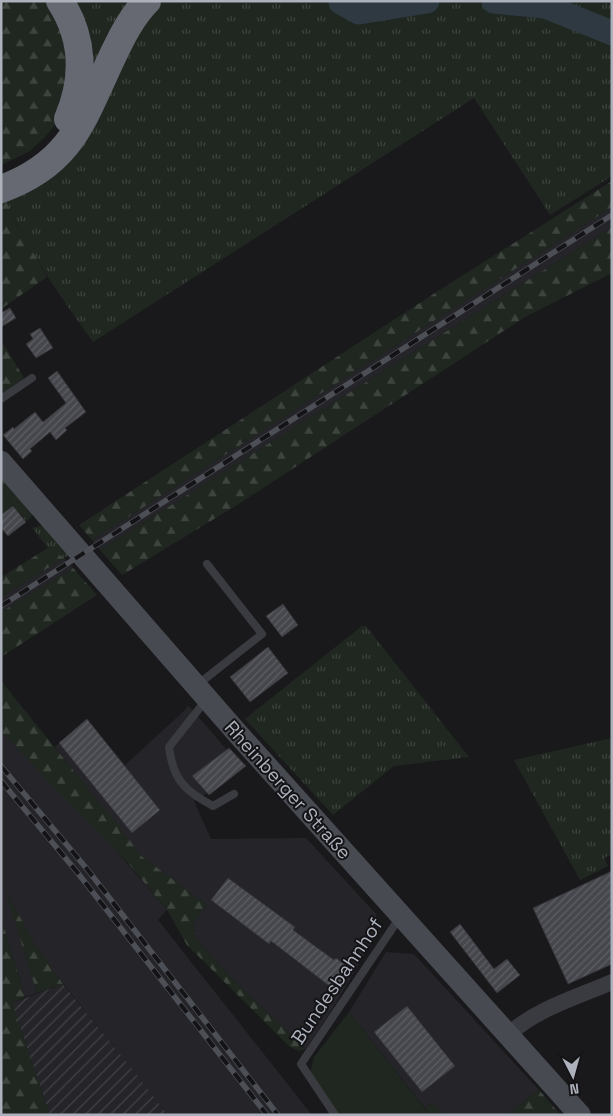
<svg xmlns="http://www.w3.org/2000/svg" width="613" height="1116" viewBox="0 0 613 1116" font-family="'Space Grotesk',sans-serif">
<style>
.built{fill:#252529}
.industrial{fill:url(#industrial-furrows)}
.grass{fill:url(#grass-tufts)}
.forest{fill:url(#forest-firs)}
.garden{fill:#1f2720}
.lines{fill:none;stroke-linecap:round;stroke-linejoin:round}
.river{stroke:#2f3941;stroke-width:25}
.building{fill:url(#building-hatch);stroke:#333338}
.service{stroke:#3a3b41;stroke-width:8}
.minor{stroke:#3a3b41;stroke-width:16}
.secondary{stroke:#484a51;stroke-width:22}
.motorway{stroke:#666972;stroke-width:28}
.rail-casing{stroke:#4d4f56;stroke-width:5.5}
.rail{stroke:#141417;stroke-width:4;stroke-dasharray:11;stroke-linecap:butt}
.labels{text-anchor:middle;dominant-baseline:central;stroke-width:4;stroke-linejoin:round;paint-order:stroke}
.street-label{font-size:19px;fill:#acb1bc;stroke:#141417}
</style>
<defs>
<pattern id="industrial-furrows" width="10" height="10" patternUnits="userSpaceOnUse" patternTransform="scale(1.25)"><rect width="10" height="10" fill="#252529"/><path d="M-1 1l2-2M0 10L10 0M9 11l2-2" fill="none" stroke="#424246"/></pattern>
<pattern id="grass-tufts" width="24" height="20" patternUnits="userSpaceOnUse" patternTransform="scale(1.25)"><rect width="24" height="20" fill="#1f2720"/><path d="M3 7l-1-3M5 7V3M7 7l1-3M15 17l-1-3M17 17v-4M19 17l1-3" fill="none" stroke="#3d443e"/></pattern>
<pattern id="forest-firs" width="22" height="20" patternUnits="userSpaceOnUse" patternTransform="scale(1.25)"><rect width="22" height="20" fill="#1f2720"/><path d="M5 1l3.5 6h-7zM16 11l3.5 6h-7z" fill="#3d443e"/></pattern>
<pattern id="building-hatch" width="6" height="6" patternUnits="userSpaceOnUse" patternTransform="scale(1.25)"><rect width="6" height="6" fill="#46474c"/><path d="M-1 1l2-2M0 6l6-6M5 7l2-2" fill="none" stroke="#5e5f64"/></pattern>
</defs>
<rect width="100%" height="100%" fill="#19191c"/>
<g class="built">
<polygon points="612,207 612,227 100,550 92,540"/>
<polygon points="64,558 73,568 1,612 1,597"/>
<polygon points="188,705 227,750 192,776 207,793 194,801 211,839 306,838 376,914 378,926 376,935 331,1011 306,1049 232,979 196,938 193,924 207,905 140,855 55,747 87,719 125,765 185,710"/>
<polygon points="1,732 95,826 167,910 158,920 312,1115 168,1115 55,973 36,946 6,892 37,993 25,997 1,917"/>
<polygon points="386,952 414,954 539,1090 507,1115 443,1115 433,1102 425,1108 349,1012"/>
</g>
<polygon class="industrial" points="63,984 124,1059 168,1115 50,1115 12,1003"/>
<g class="grass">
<polygon points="66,1 143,1 91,94"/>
<path d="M162 1H612V176L550 215 474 98 93 342C60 296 28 251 5 199L57 170 138 30Z"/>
<polygon points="1,475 32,512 31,518 26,521 1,492"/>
<polygon points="43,525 69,555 64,558 48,548 32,528"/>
<polygon points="362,626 366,626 469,757 394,766 333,815 245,719"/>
<polygon points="612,738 612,854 604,858 608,866 580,880 514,760"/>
</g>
<g class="forest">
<polygon points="1,1 51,1 71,49 60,118 47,135 30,151 1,165"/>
<polygon points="612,181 612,207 92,540 79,525 438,291"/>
<polygon points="5,199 16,223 47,277 1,309 1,200"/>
<polygon points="612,227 612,273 525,317 237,505 122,575 100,550"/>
<polygon points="1,340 24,378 1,395"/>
<polygon points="48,548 64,558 1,597 1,577"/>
<polygon points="73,568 97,595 1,657 1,612"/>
<polygon points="1,681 129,839 140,855 207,905 193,924 196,938 232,979 306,1049 299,1051 289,1046 187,945 167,910 127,862 1,732"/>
<polygon points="4,888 36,946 63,984 37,993"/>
<polygon points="1,917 25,997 12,1003 50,1115 1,1115"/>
<polygon points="539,1090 561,1115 507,1115"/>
<polygon points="433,1102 443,1115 430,1115 425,1108"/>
</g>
<g class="garden">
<polygon points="1,492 13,506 1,515"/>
<polygon points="349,1012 430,1115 338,1115 310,1072 314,1057"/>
</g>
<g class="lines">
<g class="river">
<polyline points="494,1 545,6 612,33"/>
<polyline points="341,2 359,12 427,1"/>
</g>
</g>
<g class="building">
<polygon points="10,308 16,318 1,327 1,313"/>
<polygon points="40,328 53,348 36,358 26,344 33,339 30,334"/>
<polygon points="57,371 86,412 65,428 67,430 56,440 50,432 30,449 32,451 23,459 3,435 13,427 14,429 35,412 43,422 66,403 48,378"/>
<polygon points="13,506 26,522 8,536 1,528 1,515"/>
<polygon points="283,604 298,625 282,637 266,616"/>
<polygon points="268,647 288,673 250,702 230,677"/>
<polygon points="87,719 160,810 132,833 59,743"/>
<polygon points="229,748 246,766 209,795 192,776"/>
<polygon points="612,871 612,964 568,984 533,908"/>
<polygon points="228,878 295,927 293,930 334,960 336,958 352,970 336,991 271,941 269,944 211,900"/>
<polygon points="460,924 494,969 507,959 520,975 497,993 450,932"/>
<polygon points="407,1006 455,1066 422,1092 374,1032"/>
</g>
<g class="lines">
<g class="service">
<polyline points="1,399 32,378"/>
<polyline points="199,686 206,678 262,634 207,564"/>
<path d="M206 700 169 747C173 780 185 791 213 806L234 794"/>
<polyline points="335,1115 301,1064 400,917"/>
</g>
<path class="minor" d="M508 1035C536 1009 577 997 612 982"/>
<polyline class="secondary" points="1,462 238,734 580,1115"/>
<g class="motorway">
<path d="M60 1C84 38 85 79 68 119"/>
<path d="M1 189C76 162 84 114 116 49 124 32 133 15 147 1"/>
</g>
<g class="rail-casing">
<g id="rail">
<polyline points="1,606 612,215"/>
<polyline points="1,766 87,869 278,1115"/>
<polyline points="1,781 77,872 267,1115"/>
</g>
</g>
<use href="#rail" class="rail"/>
</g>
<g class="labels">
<g class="street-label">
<text transform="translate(288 790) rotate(48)">Rheinberger Straße</text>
<text transform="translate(337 981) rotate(-56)">Bundesbahnhof</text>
</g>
</g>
<rect width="613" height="1116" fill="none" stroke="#acb1bc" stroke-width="5"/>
<g transform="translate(573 1076) rotate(174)" stroke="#141417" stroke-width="4" paint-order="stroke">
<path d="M0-4L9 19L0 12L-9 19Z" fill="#acb1bc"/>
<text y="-8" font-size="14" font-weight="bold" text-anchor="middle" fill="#acb1bc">N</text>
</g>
</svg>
